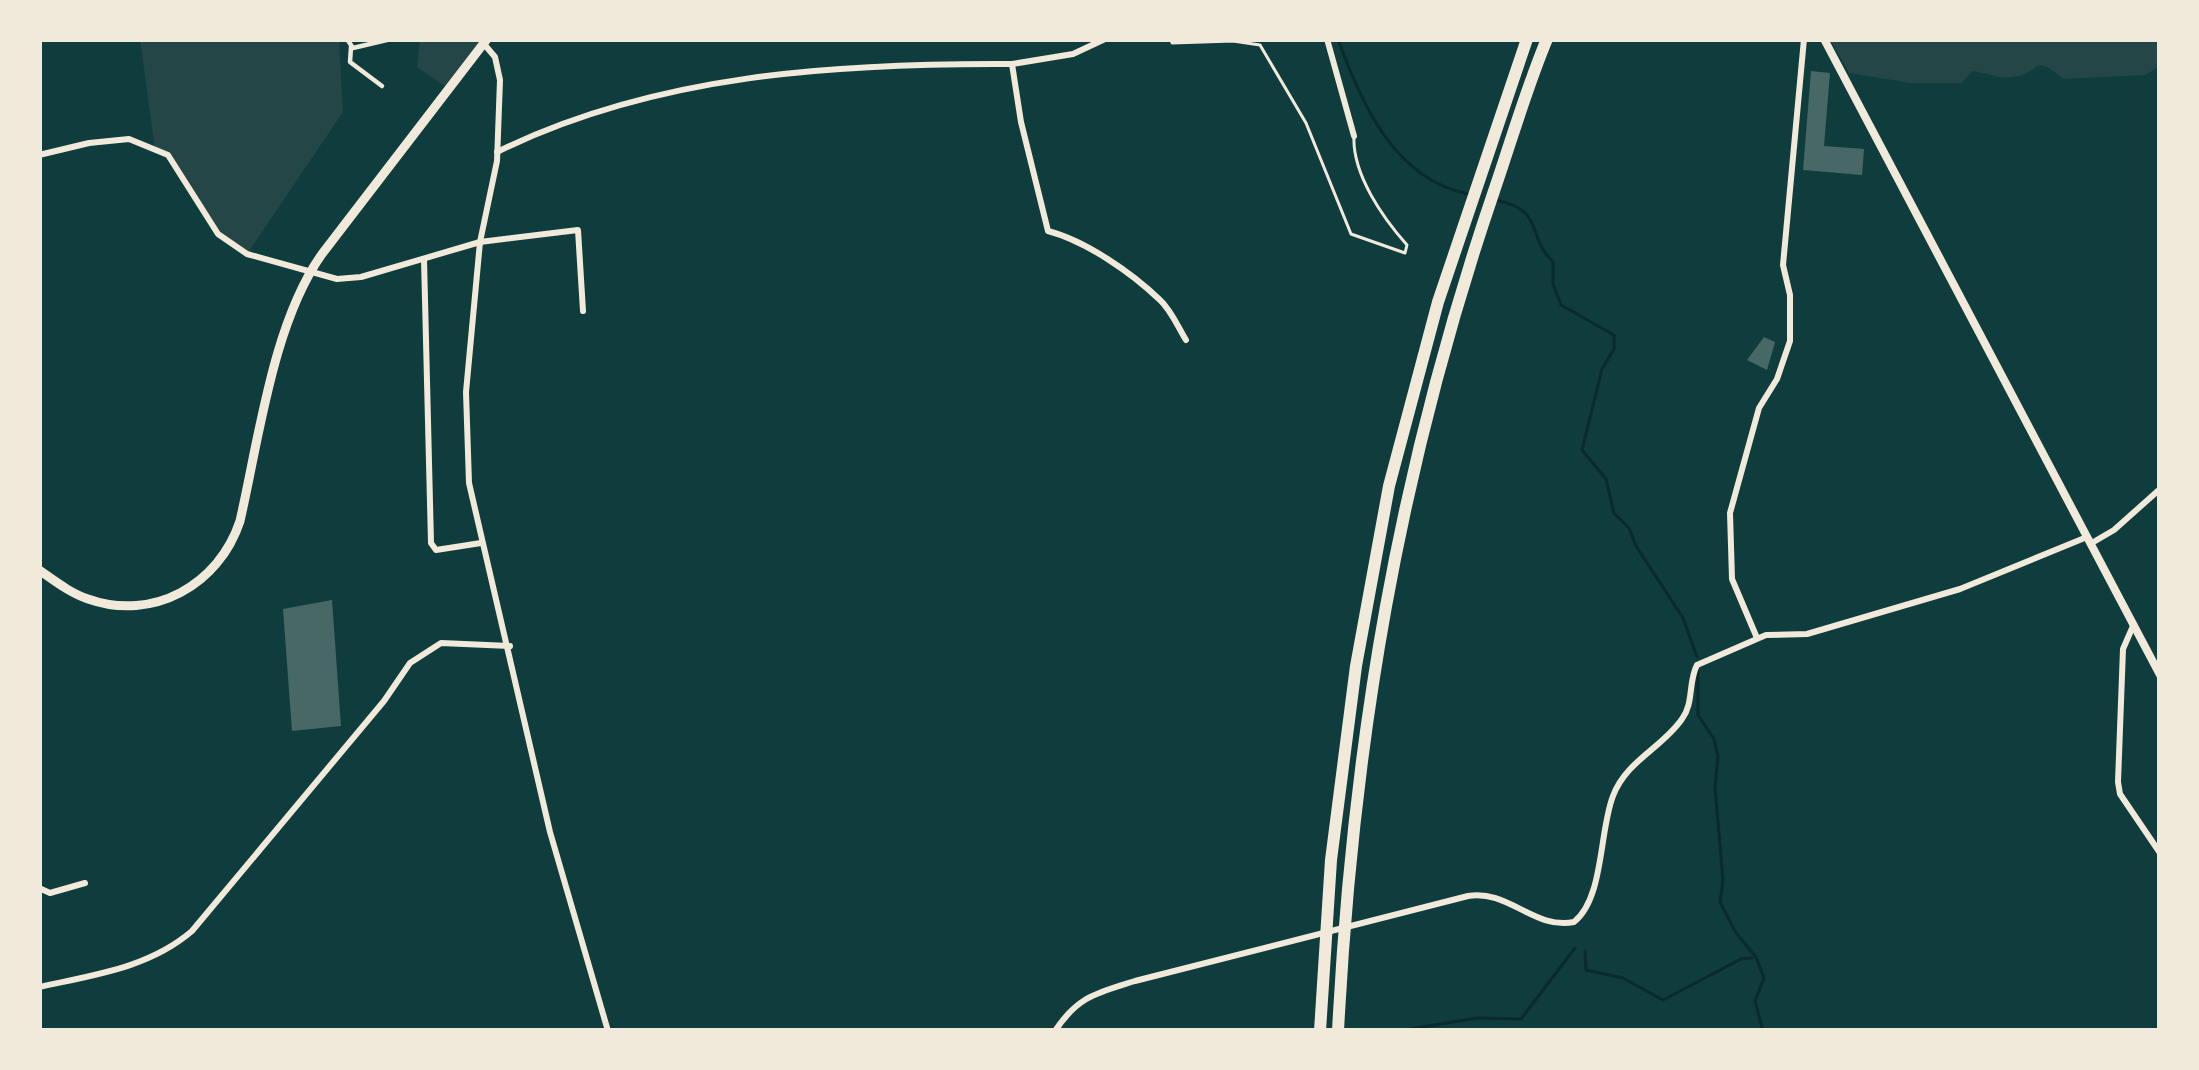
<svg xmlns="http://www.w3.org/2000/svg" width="2199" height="1070" viewBox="0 0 2199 1070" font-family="Raleway,sans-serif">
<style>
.green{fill:#244646}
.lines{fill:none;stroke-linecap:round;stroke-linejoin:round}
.stream{stroke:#0a2a2b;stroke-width:3}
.building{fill:#486865}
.service{stroke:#f1e9da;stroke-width:3}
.pedestrian{stroke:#f1e9da;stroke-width:4.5}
.minor{stroke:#f1e9da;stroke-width:6}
.tertiary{stroke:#f1e9da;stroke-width:8}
.secondary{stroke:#f1e9da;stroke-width:9}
.motorway{stroke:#f1e9da;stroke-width:12}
</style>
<rect width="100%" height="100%" fill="#0f3d3e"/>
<g class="green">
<polygon points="140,39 339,39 343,112 247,254 218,234 168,155 155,149"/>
<polygon points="420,39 487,39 449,89 417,67"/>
<path d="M1830 39H2160V66L2145 75 2064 79C2030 52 2043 73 2013 77 1997 79 1987 73 1972 71L1962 83H1911L1849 73Z"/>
</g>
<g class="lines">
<g class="stream">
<path d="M1338 39C1361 103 1394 179 1468 194"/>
<path d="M1495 200C1546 210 1525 234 1553 262V284L1561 305 1614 335V349L1602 369 1582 450 1606 479 1614 513 1629 528 1636 546 1683 618 1697 657"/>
<polyline points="1698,670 1698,715 1714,739 1718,757 1715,787 1723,880 1720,902 1736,933 1756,957 1764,978 1755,1001 1763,1031"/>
<polyline points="1585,951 1586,970 1623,978 1663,1000 1741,959 1752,958"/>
<polyline points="1398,1031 1477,1018 1521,1019 1575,948"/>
</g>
</g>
<g class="building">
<polygon points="1811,71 1830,73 1824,146 1864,149 1862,175 1803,170"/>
<polygon points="1764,337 1775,342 1767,370 1747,360"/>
<polygon points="332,600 341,726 292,731 283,609"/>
</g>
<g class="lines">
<path class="service" d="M1171 39 1172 43 1233 41 1260 45 1306 123 1351 234 1405 253 1407 245C1383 218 1352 174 1354 136"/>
<g class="pedestrian">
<polyline points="347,39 353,48 391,39"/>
<polyline points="351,47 350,62 382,86"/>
</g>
<g class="minor">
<path d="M1105 39 1073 54 1012 64 1021 122 1048 231C1086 241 1132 273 1160 300 1171 310 1178 327 1186 340"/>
<polyline points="1327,39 1354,136"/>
<polyline points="484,44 495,57 500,80 497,161 480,242 466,392 469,483 550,832 608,1031"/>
<path d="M497 152C655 74 838 63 1012 64"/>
<polyline points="39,155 89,143 129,139 168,155 218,234 247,254 337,279 361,277 480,242 578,230 583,311"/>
<polyline points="424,259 431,543 436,550 481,543"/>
<polyline points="2090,544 2114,530 2160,489"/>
<polyline points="2133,626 2123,649 2118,782 2120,794 2160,853"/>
<polyline points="1757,638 1732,579 1730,513 1759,408 1777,379 1790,341 1790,295 1783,265 1804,39"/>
<polyline points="39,888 50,893 85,883"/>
<path d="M39 987C93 975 149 968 192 931L384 701 410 663 441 643 510 646"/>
<path d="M1055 1031C1078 996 1097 993 1135 981L1468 896C1508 889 1534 930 1574 922 1604 898 1599 832 1613 796 1626 761 1662 748 1682 719 1694 703 1688 682 1697 665L1766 635 1807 634 1960 589 2087 537"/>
</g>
<polyline class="tertiary" points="1824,39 2160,675"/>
<path class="secondary" d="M39 570C55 581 70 593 88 599 153 622 219 585 240 521 259 438 273 323 322 254L487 39"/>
<g class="motorway">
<polyline points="1320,1031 1331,860 1356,666 1389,486 1438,302 1527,39"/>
<path d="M1338 1031C1353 740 1399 470 1493 194 1511 142 1526 89 1547 39"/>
</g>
</g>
<rect width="2199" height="1070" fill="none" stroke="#f1e9da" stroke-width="84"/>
</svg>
